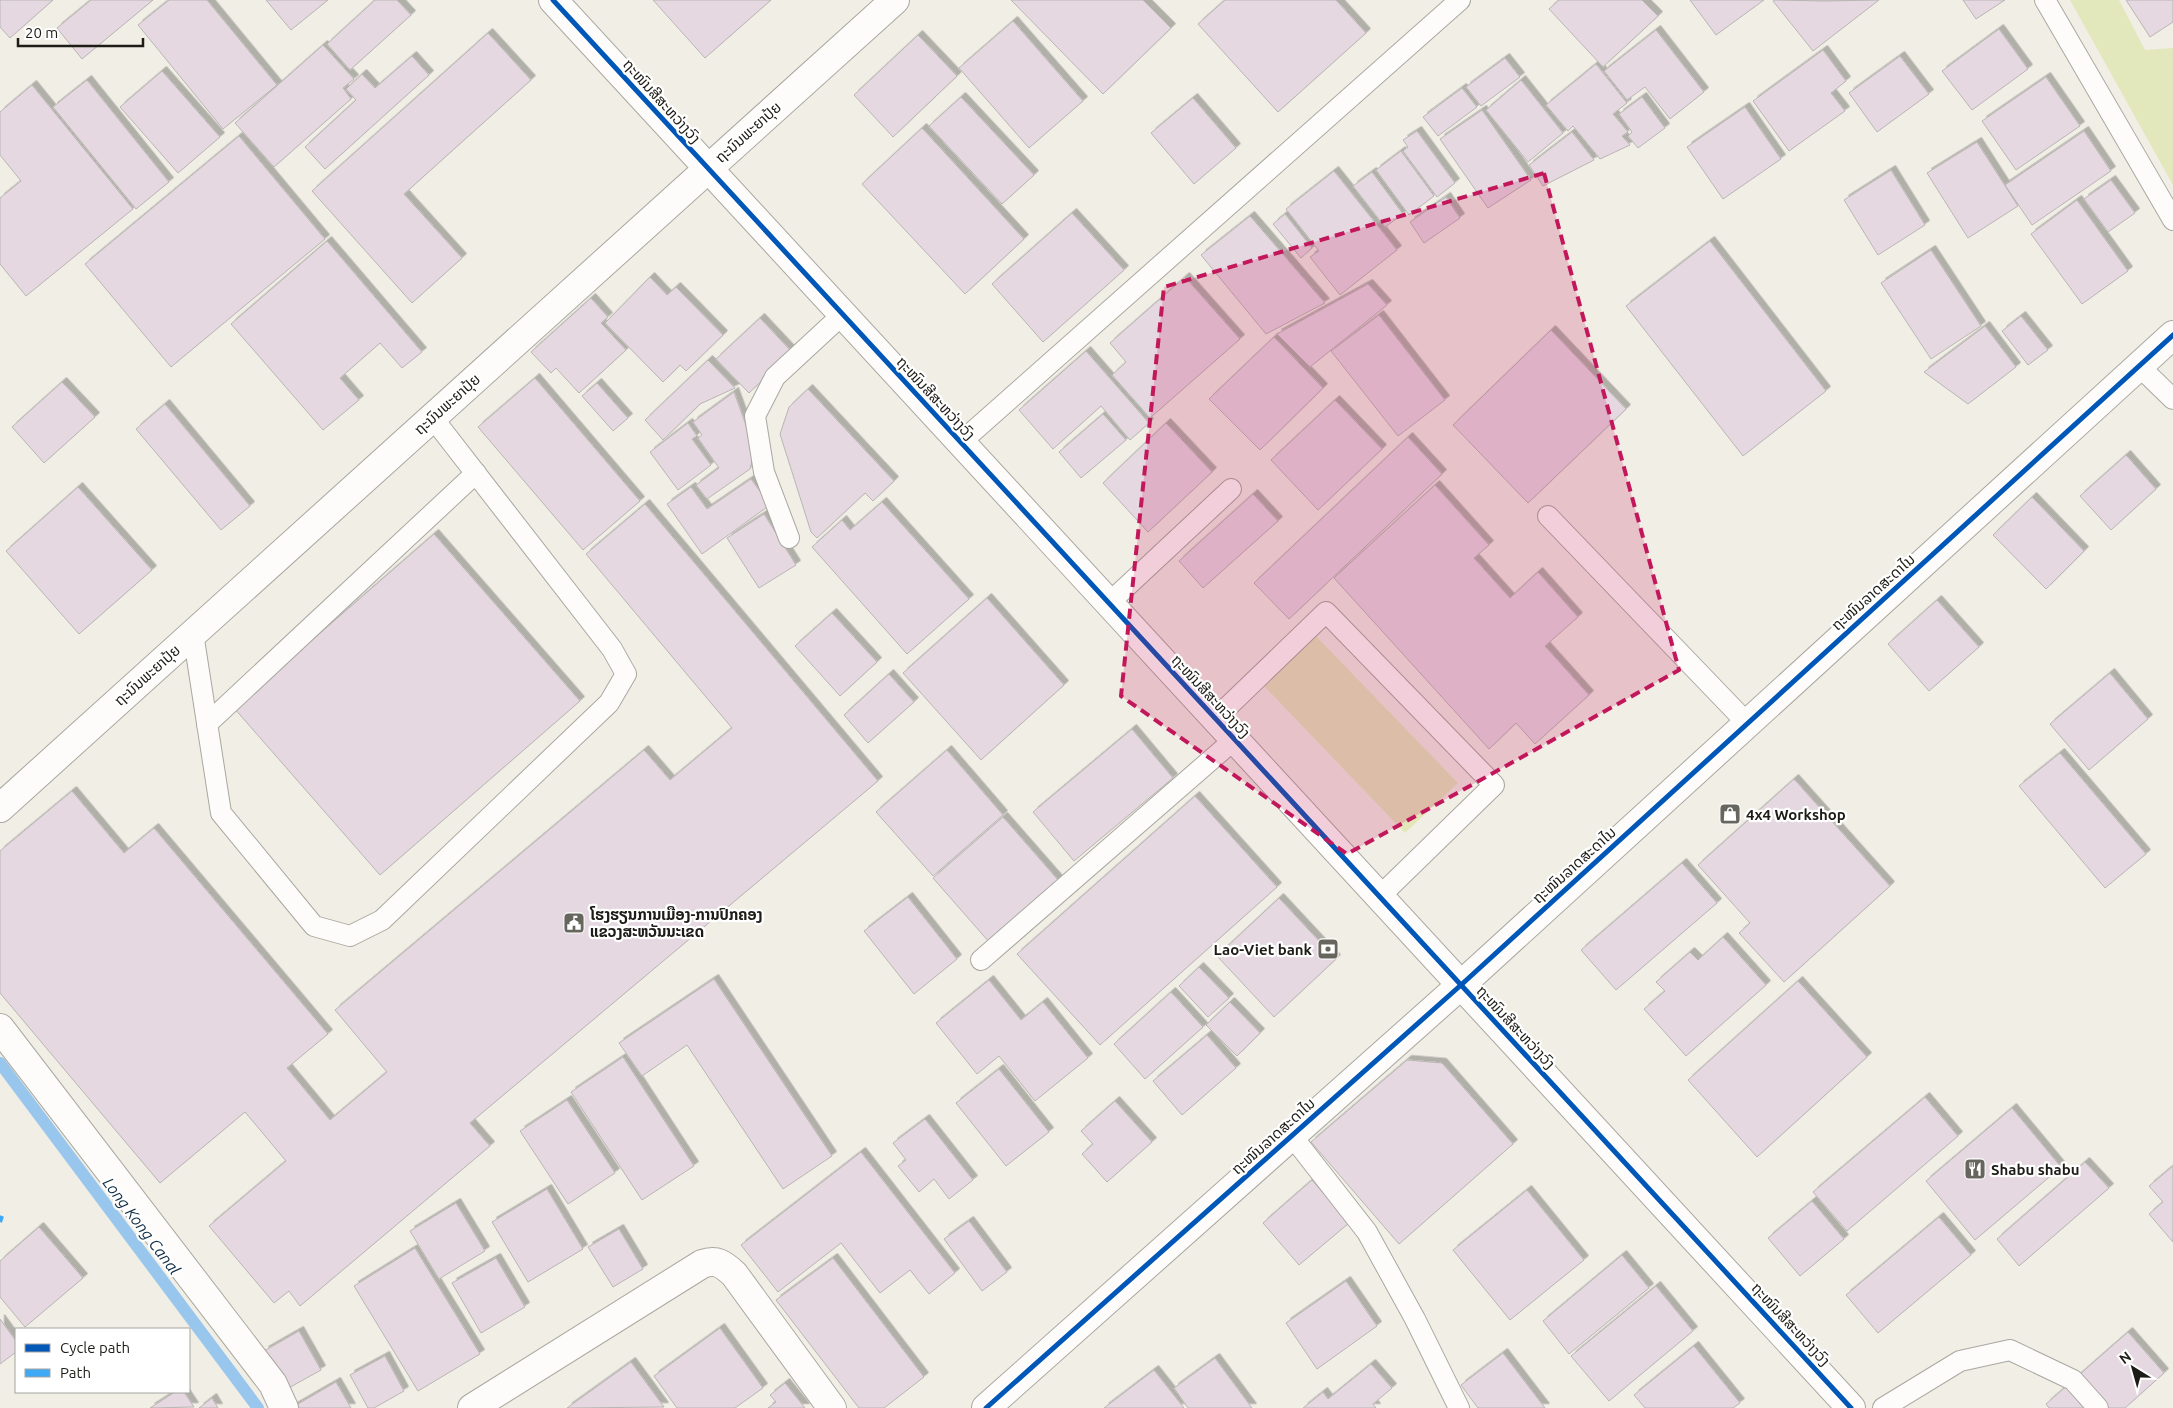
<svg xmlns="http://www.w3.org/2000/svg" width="2173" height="1408" viewBox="0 0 2173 1408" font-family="Ubuntu,'Noto Sans Lao',sans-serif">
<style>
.green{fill:#e3e8bc}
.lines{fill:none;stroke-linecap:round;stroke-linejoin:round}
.stream{stroke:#98c6ec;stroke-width:12}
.building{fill:#e5d8e1;stroke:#b9b5b4;filter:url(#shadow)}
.service-casing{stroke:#a9a8a0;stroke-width:22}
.minor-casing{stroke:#a9a8a0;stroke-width:30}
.service{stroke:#fdfcfb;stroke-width:20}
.minor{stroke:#fdfcfb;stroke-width:28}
.quiet{stroke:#3fa9f5;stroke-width:4;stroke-dasharray:8 4;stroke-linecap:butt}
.cycleway-casing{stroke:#fff;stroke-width:8}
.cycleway{stroke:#0057b8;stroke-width:5}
.marked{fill:#c2185b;fill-opacity:0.2;stroke:#c2185b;stroke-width:4;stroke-dasharray:10 6;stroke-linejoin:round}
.labels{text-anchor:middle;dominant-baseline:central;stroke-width:4.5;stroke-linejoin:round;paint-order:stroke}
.street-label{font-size:15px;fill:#1d1c16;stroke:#fff}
.poi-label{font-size:15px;font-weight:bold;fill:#1d1c16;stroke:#fff;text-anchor:start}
.water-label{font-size:16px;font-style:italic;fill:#0f2c43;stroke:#fff}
</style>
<defs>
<filter id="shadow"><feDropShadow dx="4.5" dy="-4.5" stdDeviation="0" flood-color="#0004"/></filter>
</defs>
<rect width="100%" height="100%" fill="#f0eee5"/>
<g class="green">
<polygon points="2070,0 2119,0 2145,50 2173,48 2173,185"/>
<polygon points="1314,634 1458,783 1405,833 1263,685"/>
</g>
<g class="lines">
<polyline class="stream" points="0,1063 258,1408"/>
</g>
<g class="building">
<polygon points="0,0 53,0 10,38 0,27"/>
<polygon points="91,0 153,0 82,59 57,28"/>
<polygon points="169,0 207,0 277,85 223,129 138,25"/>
<polygon points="266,0 328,0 291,30"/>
<polygon points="375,0 397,0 411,15 350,70 327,44"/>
<polygon points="653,0 771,0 705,58"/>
<polygon points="1011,0 1143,0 1171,28 1103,94"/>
<polygon points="1225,0 1336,0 1366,33 1278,112 1198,24"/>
<polygon points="1559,0 1642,0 1658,16 1603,67 1549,9"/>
<polygon points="1690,0 1764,0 1716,35"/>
<polygon points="1775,0 1824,1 1879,0 1813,51 1773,1"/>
<polygon points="1963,0 2005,0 1976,19"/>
<polygon points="2126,0 2173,0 2173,22 2150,37"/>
<polygon points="1013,21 1083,101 1029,148 959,68"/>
<polygon points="1999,29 2028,69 1972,110 1942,71"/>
<polygon points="1656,30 1704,92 1670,119 1645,87 1627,100 1604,71"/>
<polygon points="488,33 531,80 404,194 462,258 412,303 312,191"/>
<polygon points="918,35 957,76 893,137 854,95"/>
<polygon points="323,45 354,79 343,88 351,99 274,167 235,123"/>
<polygon points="1823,50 1846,81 1831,93 1845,111 1789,151 1753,101"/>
<polygon points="412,56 429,75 325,169 305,147 356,100 346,89 362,74 375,88"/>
<polygon points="1900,56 1929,94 1877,132 1849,93"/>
<polygon points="1505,58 1520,77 1481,106 1466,87"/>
<polygon points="1596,64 1627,103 1613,114 1628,132 1622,136 1630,145 1600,159 1573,126 1568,131 1546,105"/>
<polygon points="162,71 220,137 178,173 120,107"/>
<polygon points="2046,77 2080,126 2016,170 1982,121"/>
<polygon points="87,80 169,182 136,209 53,107"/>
<polygon points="1521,80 1563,133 1528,162 1486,110"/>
<polygon points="32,85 133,209 26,296 0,264 0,198 21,181 0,155 0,112"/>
<polygon points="1462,88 1477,107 1438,136 1423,117"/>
<polygon points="961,97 1034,175 1002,204 929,126"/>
<polygon points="1642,97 1665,128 1638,148 1628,136 1632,132 1619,114"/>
<polygon points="1193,98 1236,148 1194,184 1151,133"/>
<polygon points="1745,107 1781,159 1723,199 1687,147"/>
<polygon points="1482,110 1531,180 1488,208 1440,139"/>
<polygon points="922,128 1024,239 965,294 862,184"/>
<polygon points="1417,131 1455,183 1437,197 1403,151 1408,147 1403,140"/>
<polygon points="2084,131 2111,171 2032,225 2005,185"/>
<polygon points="1572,132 1594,160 1543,186 1529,165"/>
<polygon points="239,136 325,239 171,367 85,264"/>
<polygon points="1977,142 2018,206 1968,238 1927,173"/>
<polygon points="1401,151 1434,196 1409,215 1376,170"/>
<polygon points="1891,170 1925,225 1878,255 1844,200"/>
<polygon points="1334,171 1397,250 1340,295 1310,257 1319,251 1286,209"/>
<polygon points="1372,172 1403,214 1385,227 1353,186"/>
<polygon points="2111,180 2135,213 2108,232 2084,199"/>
<polygon points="1446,197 1460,218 1424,243 1410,222"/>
<polygon points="2077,200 2128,271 2082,304 2031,234"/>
<polygon points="1072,213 1124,270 1043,342 992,284"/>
<polygon points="1285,214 1312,248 1301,258 1273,224"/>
<polygon points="1250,216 1325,303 1266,334 1201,255"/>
<polygon points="327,241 422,352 402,368 380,343 340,378 359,400 323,430 231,324"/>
<polygon points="1710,241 1826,391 1743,456 1626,306"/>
<polygon points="1931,250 1981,326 1931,359 1881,283"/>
<polygon points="650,277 667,295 676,287 723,335 686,371 680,365 663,382 605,323"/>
<polygon points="1185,277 1240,339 1150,418 1112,375 1126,362 1110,343"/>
<polygon points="1368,284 1387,305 1310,367 1277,334"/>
<polygon points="591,298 608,317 601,323 626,350 579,393 556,368 551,373 531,352"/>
<polygon points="1379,315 1445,400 1398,436 1331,351"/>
<polygon points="2021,316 2048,350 2028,365 2002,331"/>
<polygon points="760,318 792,352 749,393 716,359"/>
<polygon points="1985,326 2016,367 1968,404 1924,372"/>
<polygon points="1551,330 1626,409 1528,503 1453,425"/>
<polygon points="1274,337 1323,388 1260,450 1209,399"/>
<polygon points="1086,351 1149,423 1130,440 1101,406 1053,449 1019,410"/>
<polygon points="708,360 735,388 700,404 663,440 645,420"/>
<polygon points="535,378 640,501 583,550 478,427"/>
<polygon points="62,382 95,417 44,463 12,427"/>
<polygon points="597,383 628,418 613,431 582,396"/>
<polygon points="808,389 894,481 873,501 865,493 817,538 811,532 780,434 789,407"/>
<polygon points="734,392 755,450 750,469 707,499 696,485 719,468 698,438 702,435 693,422"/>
<polygon points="1335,400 1382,449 1318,510 1271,460"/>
<polygon points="165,404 250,506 221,530 136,429"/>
<polygon points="1103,414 1126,440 1081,478 1059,452"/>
<polygon points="688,423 697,436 692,439 711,465 678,490 650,452"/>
<polygon points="1166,423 1212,472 1148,532 1103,483"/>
<polygon points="1408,437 1442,474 1289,619 1254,583"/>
<polygon points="2126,455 2156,489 2111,530 2080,496"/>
<polygon points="751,479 770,505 702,554 667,504 691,487 707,509"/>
<polygon points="1435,485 1489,545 1474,558 1510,598 1538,572 1578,617 1545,646 1589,695 1535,744 1516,723 1489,749 1334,578"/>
<polygon points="78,487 152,570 79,634 6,551"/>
<polygon points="1253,494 1278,521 1203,588 1179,561"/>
<polygon points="2032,497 2084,551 2046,589 1993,535"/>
<polygon points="882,502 969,599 907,654 812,547 842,520 850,530"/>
<polygon points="645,504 878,781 470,1123 490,1146 300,1306 289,1291 274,1303 209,1226 286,1161 245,1112 160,1183 0,993 0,851 72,791 124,853 154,828 328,1034 287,1068 330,1120 387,1072 335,1010 644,750 670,780 732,728 586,554"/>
<polygon points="764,514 796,565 759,588 727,538"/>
<polygon points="434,534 580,701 380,875 234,708"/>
<polygon points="987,598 1064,685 981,760 903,673"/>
<polygon points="1937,600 1979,647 1929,691 1888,644"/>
<polygon points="832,613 877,662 840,696 795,646"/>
<polygon points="2110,673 2148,719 2089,770 2050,724"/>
<polygon points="889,674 914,702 868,743 844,715"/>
<polygon points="1132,729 1173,778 1074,861 1033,812"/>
<polygon points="947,750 1003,815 933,876 876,812"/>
<polygon points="2060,753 2146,854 2105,888 2019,786"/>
<polygon points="1794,779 1890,886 1784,982 1739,933 1750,923 1698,865"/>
<polygon points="1195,796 1277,887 1100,1045 1017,954"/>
<polygon points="1003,817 1059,881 989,942 933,878"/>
<polygon points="1682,863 1717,903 1616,990 1581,950"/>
<polygon points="908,897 957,959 914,994 864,931"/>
<polygon points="1279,898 1336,959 1274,1017 1217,956"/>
<polygon points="1723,937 1766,985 1686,1056 1644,1009 1665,991 1656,982 1690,952 1698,960"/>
<polygon points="1199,967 1229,998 1208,1017 1179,986"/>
<polygon points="714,979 832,1156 783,1189 687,1045 642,1076 619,1043"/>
<polygon points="989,980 1021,1020 1043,1002 1088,1058 1035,1101 999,1056 977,1074 936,1023"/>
<polygon points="1798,981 1867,1057 1757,1157 1688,1080"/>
<polygon points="1171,992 1203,1027 1145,1079 1114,1044"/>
<polygon points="1230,1002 1260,1033 1237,1056 1206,1025"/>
<polygon points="1207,1035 1236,1068 1182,1115 1153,1081"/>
<polygon points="623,1057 694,1166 642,1200 571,1092"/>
<polygon points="1407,1060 1442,1063 1513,1144 1399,1244 1311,1142"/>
<polygon points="999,1069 1049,1132 1006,1166 956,1103"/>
<polygon points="1925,1097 1958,1136 1847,1231 1813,1192"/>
<polygon points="567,1100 615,1173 568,1204 520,1131"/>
<polygon points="1115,1101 1152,1142 1107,1182 1082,1154 1093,1144 1081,1131"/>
<polygon points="2012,1108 2061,1167 1975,1240 1926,1181"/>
<polygon points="925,1119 973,1180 949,1199 934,1179 919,1192 898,1166 906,1160 893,1143"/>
<polygon points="861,1152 955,1273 929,1294 910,1270 880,1293 841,1243 778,1292 741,1245"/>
<polygon points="2085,1162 2109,1188 2019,1266 1997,1239"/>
<polygon points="2173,1166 2173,1242 2149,1214 2163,1202 2149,1186"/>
<polygon points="1312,1180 1349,1223 1299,1265 1263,1223"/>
<polygon points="547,1189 583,1249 528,1282 492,1222"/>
<polygon points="1527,1190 1584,1260 1510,1320 1453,1250"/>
<polygon points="1812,1201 1844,1239 1800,1276 1768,1238"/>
<polygon points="456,1203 485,1251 439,1279 410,1231"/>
<polygon points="1939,1217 1971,1255 1878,1333 1846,1295"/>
<polygon points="969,1221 1007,1272 982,1291 944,1239"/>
<polygon points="39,1227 83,1278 25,1327 0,1297 0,1261"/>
<polygon points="619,1229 643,1269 613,1287 588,1247"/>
<polygon points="415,1248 480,1354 418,1391 354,1286"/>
<polygon points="1622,1255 1649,1288 1569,1354 1543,1321"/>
<polygon points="496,1258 525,1307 481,1333 452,1283"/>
<polygon points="833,1258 924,1377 884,1408 859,1408 776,1300"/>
<polygon points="1346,1281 1377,1326 1317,1369 1286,1323"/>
<polygon points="1656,1286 1693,1331 1609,1401 1571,1356"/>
<polygon points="0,1319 16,1341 16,1352 0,1364"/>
<polygon points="720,1328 763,1388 735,1408 677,1408 654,1376"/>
<polygon points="299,1331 321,1370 285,1390 264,1351"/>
<polygon points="2128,1332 2164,1373 2125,1408 2049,1408 2046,1404"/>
<polygon points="1694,1346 1740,1403 1733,1408 1645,1408 1634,1395"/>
<polygon points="1503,1353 1545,1408 1478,1408 1461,1385"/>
<polygon points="385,1356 404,1391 374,1408 368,1408 350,1375"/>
<polygon points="1215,1358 1252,1408 1188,1408 1174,1388"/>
<polygon points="631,1362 664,1407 567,1408"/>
<polygon points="1371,1364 1392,1388 1373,1404 1376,1408 1303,1408 1323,1392 1328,1399"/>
<polygon points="1154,1370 1184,1408 1104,1408"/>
<polygon points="336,1382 351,1408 291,1408"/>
<polygon points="785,1383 805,1408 768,1408 776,1402 770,1395"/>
<polygon points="175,1392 184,1392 194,1407 150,1408"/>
<polygon points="212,1398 218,1408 199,1408"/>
</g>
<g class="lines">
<g class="service-casing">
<g id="service">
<polyline points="2045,0 2173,220"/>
<polyline points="2139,366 2173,399"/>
<polyline points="960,443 1460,0"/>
<polyline points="1548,516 1747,723"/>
<polyline points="789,538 764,472 755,416 775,377 842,315"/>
<polyline points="1109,603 1231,489"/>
<polyline points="193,633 221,813 314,926 350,936 382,920 609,703 626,674 612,649 432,417"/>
<polyline points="1215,719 1326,612 1494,785 1379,897"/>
<polyline points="207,724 476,473"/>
<polyline points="981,960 1235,739"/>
<polyline points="1292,1136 1367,1232 1415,1319 1459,1408"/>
<polyline points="1883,1408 1960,1361 2010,1350 2073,1380 2098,1408"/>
</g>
</g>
<g class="minor-casing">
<g id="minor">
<polyline points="553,0 1851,1408"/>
<polyline points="0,808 895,0"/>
<polyline points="0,1028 273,1384 284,1408"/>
<path d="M472 1408 702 1264C717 1259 723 1264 734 1274L832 1408"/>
<polyline points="986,1408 1461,985 2173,335"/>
</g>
</g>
<use href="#service" class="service"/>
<use href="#minor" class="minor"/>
<polyline class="quiet" points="0,1222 2,1216"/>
<g class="cycleway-casing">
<g id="cycleway">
<polyline points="553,0 1851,1408"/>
<polyline points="986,1408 1461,985 2173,335"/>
</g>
</g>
<use href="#cycleway" class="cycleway"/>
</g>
<path class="marked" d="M1544 173 1679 670 1347 854 1121 696 1164 287Z"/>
<defs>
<g id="shop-square" transform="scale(1.125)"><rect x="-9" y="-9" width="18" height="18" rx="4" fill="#67665e" stroke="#fff"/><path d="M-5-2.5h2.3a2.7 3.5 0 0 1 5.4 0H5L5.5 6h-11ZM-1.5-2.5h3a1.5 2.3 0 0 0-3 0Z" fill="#fff"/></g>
<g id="civic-square" transform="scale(1.125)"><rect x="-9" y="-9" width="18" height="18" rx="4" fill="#67665e" stroke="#fff"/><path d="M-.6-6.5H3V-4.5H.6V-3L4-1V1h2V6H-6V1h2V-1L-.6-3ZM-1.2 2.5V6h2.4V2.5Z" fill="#fff"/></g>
<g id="bank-square" transform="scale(1.125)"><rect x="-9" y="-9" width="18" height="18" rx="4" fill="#67665e" stroke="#fff"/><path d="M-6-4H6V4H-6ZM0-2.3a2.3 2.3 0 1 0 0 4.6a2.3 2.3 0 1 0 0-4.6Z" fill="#fff"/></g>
<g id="restaurant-square" transform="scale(1.125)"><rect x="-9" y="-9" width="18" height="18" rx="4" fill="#67665e" stroke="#fff"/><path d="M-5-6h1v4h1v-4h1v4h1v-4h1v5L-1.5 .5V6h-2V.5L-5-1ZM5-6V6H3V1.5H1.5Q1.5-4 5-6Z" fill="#fff"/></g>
</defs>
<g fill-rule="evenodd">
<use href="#shop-square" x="1730" y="814"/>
<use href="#civic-square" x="574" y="923"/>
<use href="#bank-square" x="1328" y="949"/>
<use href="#restaurant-square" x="1975" y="1169"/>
</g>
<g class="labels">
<g class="street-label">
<text transform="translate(662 101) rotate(48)">ຖະໜົນສີສະຫວ່າງວົງ</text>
<text transform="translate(748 132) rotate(-42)">ຖະນົນພະຍາປຸ້ຍ</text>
<text transform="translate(936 398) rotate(47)">ຖະໜົນສີສະຫວ່າງວົງ</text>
<text transform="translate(447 404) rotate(-42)">ຖະນົນພະຍາປຸ້ຍ</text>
<text transform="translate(1873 592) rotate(-42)">ຖະໜົນລາດສະດາໄນ</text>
<text transform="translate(147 675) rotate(-42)">ຖະນົນພະຍາປຸ້ຍ</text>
<text transform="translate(1211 696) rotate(47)">ຖະໜົນສີສະຫວ່າງວົງ</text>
<text transform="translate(1574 865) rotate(-42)">ຖະໜົນລາດສະດາໄນ</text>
<text transform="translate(1516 1027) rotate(47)">ຖະໜົນສີສະຫວ່າງວົງ</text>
<text transform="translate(1273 1136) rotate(-42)">ຖະໜົນລາດສະດາໄນ</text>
<text transform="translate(1791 1324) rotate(47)">ຖະໜົນສີສະຫວ່າງວົງ</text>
</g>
<g class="poi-label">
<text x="1746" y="814">4x4 Workshop</text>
<text x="590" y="914">ໂຮງຮຽນການເມືອງ-ການປົກຄອງ<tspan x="590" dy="17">ແຂວງສະຫວັນນະເຂດ</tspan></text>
<text x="1312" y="949" text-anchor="end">Lao-Viet bank</text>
<text x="1991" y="1169">Shabu shabu</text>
</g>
<g class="water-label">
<text transform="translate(142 1226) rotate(53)">Long Kong Canal</text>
</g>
</g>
<rect x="15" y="1328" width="175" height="65" fill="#ffffff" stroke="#a5a4a2"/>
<rect x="25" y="1344" width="25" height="8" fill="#0057b8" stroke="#a5a4a2"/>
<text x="60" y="1353" font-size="15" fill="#1d1c16">Cycle path</text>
<rect x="25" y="1369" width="25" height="8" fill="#3fa9f5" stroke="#a5a4a2"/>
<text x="60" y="1378" font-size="15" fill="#1d1c16">Path</text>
<g transform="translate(2133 1368) rotate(323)" stroke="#ffffff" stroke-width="4" paint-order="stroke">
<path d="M0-4L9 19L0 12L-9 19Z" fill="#1d1c16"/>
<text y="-8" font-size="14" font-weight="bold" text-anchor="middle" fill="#1d1c16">N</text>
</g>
<path d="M18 38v8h125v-8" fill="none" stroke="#1d1c16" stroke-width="2.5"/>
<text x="25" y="38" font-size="15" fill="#1d1c16" stroke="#ffffff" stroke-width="4" paint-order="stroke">20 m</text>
</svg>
